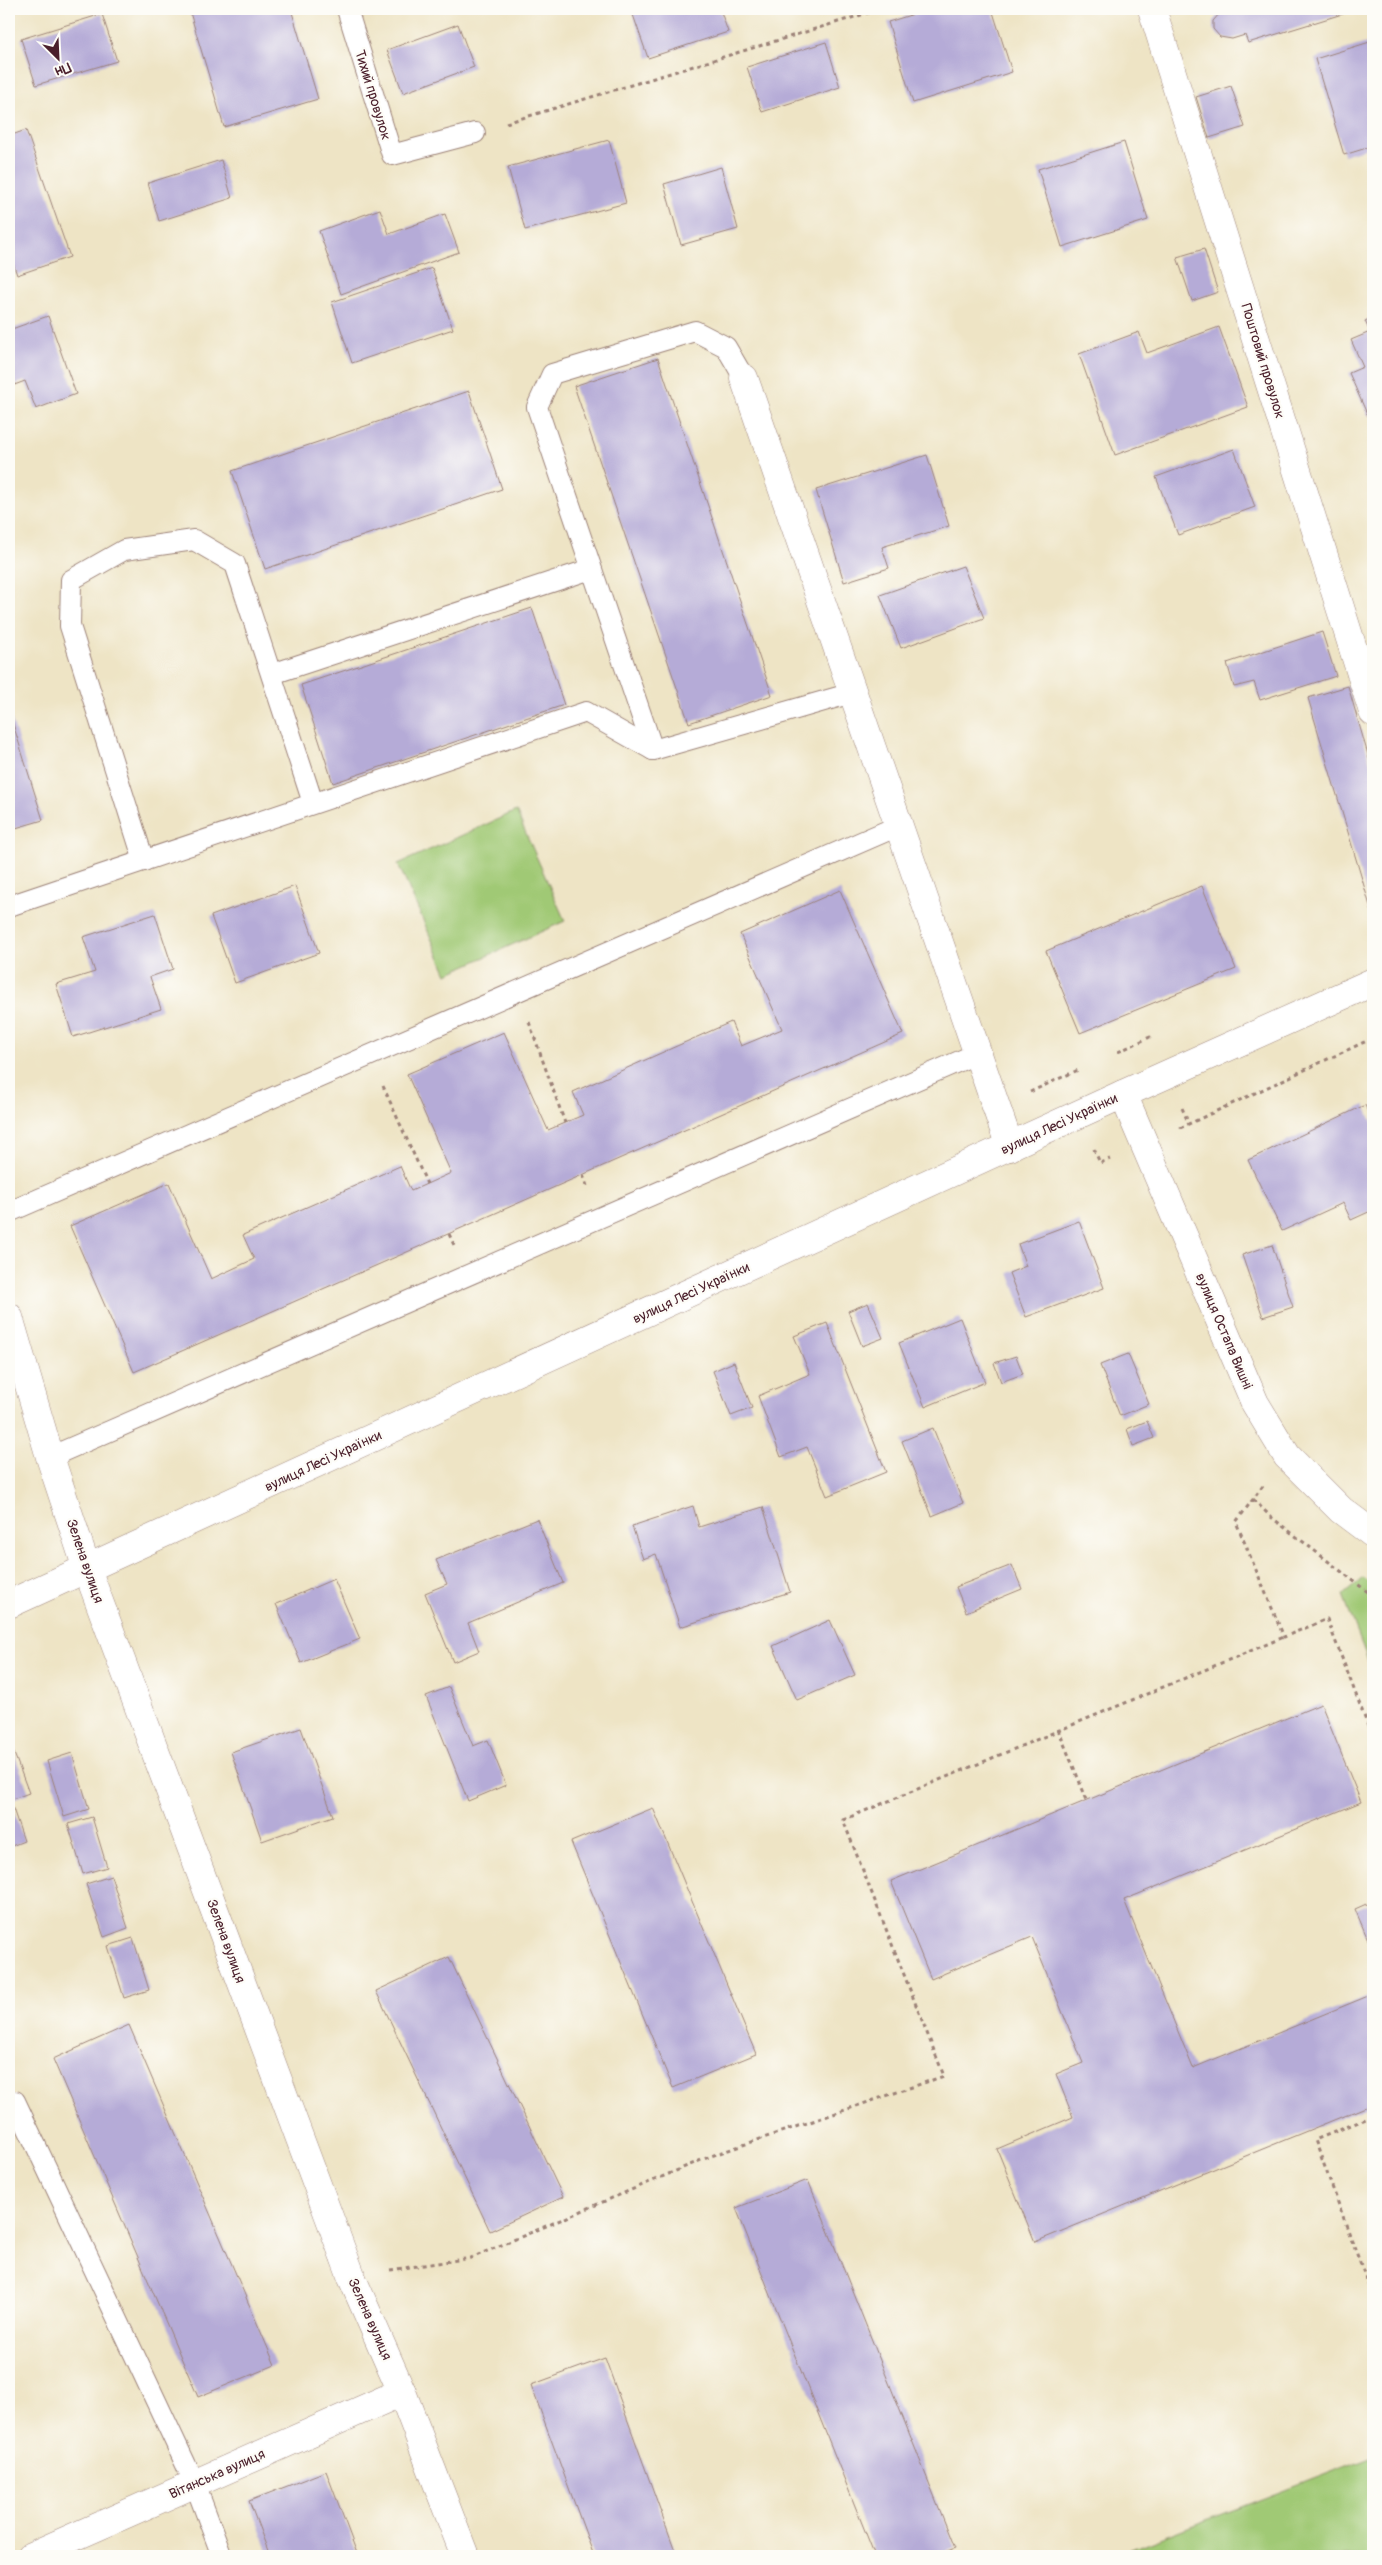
<svg xmlns="http://www.w3.org/2000/svg" width="1382" height="2565" viewBox="0 0 1382 2565" font-family="Pangolin,sans-serif">
<style>
.green{fill:#a0c975;stroke:#757450}
.building{fill:#b5abd7}
.lines{fill:none;stroke-linecap:round;stroke-linejoin:round}
.lane-casing{stroke:#9c8278;stroke-width:22}
.street-casing{stroke:#9c8278;stroke-width:29}
.secondary-casing{stroke:#9c8278;stroke-width:29}
.path{stroke:#9c8278;stroke-width:3;stroke-dasharray:4 4;stroke-linecap:butt}
.lane{stroke:#fff;stroke-width:20}
.street{stroke:#fff;stroke-width:28}
.secondary{stroke:#fff;stroke-width:28}
.labels{text-anchor:middle;dominant-baseline:central;stroke-width:4.5;stroke-linejoin:round;paint-order:stroke}
.street-label{font-size:14px;fill:#4a1f2b;stroke:#fdfcf7}
</style>
<rect width="100%" height="100%" fill="#fdfcf7"/>
<filter id="ink" filterUnits="userSpaceOnUse"><feTurbulence type="fractalNoise" baseFrequency=".02" numOctaves="2"/><feDisplacementMap in="SourceGraphic" scale="10" xChannelSelector="R" yChannelSelector="G"/><feConvolveMatrix kernelMatrix="1 2 1 2 8 2 1 2 1" color-interpolation-filters="sRGB"/></filter>
<filter id="wash" filterUnits="userSpaceOnUse"><feTurbulence type="fractalNoise" baseFrequency=".0096" numOctaves="4" result="noise"/><feDisplacementMap in="SourceGraphic" scale="20" xChannelSelector="R" yChannelSelector="G"/><feGaussianBlur stdDeviation="1.12" result="paint"/><feColorMatrix in="noise" values="0 0 0 0 0 0 0 0 0 0 0 0 0 0 0 0 0 1.4 0 .05"/><feComposite in="paint" operator="in"/></filter>
<g filter="url(#wash)">
<rect width="100%" height="100%" fill="#eee4c5"/>
<g class="green">
<polygon points="516,811 565,921 447,974 398,864"/>
<polygon points="1363,1578 1373,1585 1373,1674 1343,1595"/>
<polygon points="1373,2456 1373,2556 1114,2556"/>
</g>
<g id="blocks">
<g class="building">
<polygon points="189,9 291,9 318,99 224,127"/>
<polygon points="631,9 720,9 728,32 648,58"/>
<polygon points="930,9 992,9 1012,72 913,103 888,22"/>
<polygon points="1233,9 1351,9 1352,11 1248,43 1245,35 1232,39 1220,37 1213,29 1213,21 1220,13"/>
<polygon points="102,14 117,61 36,85 21,39"/>
<polygon points="458,24 474,67 403,93 387,50"/>
<polygon points="1373,41 1373,146 1344,155 1315,59"/>
<polygon points="826,42 840,87 762,112 747,67"/>
<polygon points="1231,86 1245,127 1209,138 1196,97"/>
<polygon points="26,130 70,257 17,275 9,251 9,136"/>
<polygon points="609,140 626,203 525,230 508,167"/>
<polygon points="1124,142 1148,220 1062,247 1038,169"/>
<polygon points="221,160 232,198 159,221 148,183"/>
<polygon points="721,167 738,229 681,245 664,184"/>
<polygon points="380,209 389,234 445,214 459,252 341,294 319,231"/>
<polygon points="1204,249 1218,292 1192,301 1177,257"/>
<polygon points="432,268 453,329 352,363 332,302"/>
<polygon points="48,316 76,394 36,409 25,381 9,387 9,330"/>
<polygon points="1373,317 1373,413 1368,416 1349,373 1363,367 1351,340 1370,332 1365,321"/>
<polygon points="1219,327 1248,407 1115,455 1079,354 1139,332 1147,353"/>
<polygon points="658,358 772,695 689,723 574,386"/>
<polygon points="469,391 502,489 265,569 232,471"/>
<polygon points="1234,449 1255,507 1178,535 1156,477"/>
<polygon points="927,455 949,526 882,547 889,568 844,582 816,490"/>
<polygon points="963,566 984,618 901,648 880,595"/>
<polygon points="532,608 564,705 333,783 301,685"/>
<polygon points="1322,632 1336,676 1260,700 1254,682 1234,687 1227,663"/>
<polygon points="1348,686 1373,772 1373,916 1308,698"/>
<polygon points="9,711 43,820 9,830"/>
<polygon points="295,886 319,953 235,983 211,916"/>
<polygon points="1202,886 1236,969 1080,1033 1046,951"/>
<polygon points="840,890 903,1034 134,1372 70,1226 169,1183 211,1279 254,1259 243,1235 400,1166 411,1191 451,1173 407,1074 504,1032 548,1130 583,1115 573,1092 731,1022 741,1046 782,1029 740,934"/>
<polygon points="155,914 173,969 150,977 161,1009 73,1037 56,984 95,972 83,937"/>
<polygon points="1365,1105 1373,1124 1373,1210 1351,1220 1343,1203 1282,1231 1248,1160"/>
<polygon points="1079,1221 1104,1288 1026,1317 1009,1273 1026,1266 1018,1244"/>
<polygon points="1272,1245 1293,1307 1263,1317 1242,1255"/>
<polygon points="868,1303 883,1338 862,1346 848,1311"/>
<polygon points="960,1318 985,1382 925,1407 899,1343"/>
<polygon points="827,1323 886,1472 827,1496 807,1447 781,1457 758,1396 810,1374 794,1336"/>
<polygon points="1128,1354 1149,1404 1120,1416 1100,1365"/>
<polygon points="1016,1356 1023,1374 1001,1382 994,1363"/>
<polygon points="734,1362 752,1408 731,1416 713,1371"/>
<polygon points="1147,1421 1154,1438 1133,1446 1127,1429"/>
<polygon points="933,1428 963,1503 932,1516 902,1441"/>
<polygon points="693,1506 699,1527 763,1507 790,1592 680,1627 656,1554 643,1559 632,1526"/>
<polygon points="537,1519 563,1583 468,1623 479,1651 453,1662 425,1593 447,1584 436,1560"/>
<polygon points="1012,1565 1022,1589 966,1612 956,1587"/>
<polygon points="334,1579 360,1639 301,1663 276,1604"/>
<polygon points="830,1620 855,1675 797,1700 773,1646"/>
<polygon points="449,1687 473,1746 488,1740 506,1785 468,1801 426,1696"/>
<polygon points="1321,1704 1361,1802 1124,1900 1193,2068 1373,1994 1373,2104 1035,2242 997,2149 1073,2117 1056,2074 1083,2063 1032,1937 931,1979 891,1881"/>
<polygon points="301,1728 333,1816 262,1841 231,1752"/>
<polygon points="9,1740 29,1793 10,1800 24,1841 9,1847"/>
<polygon points="72,1753 89,1809 64,1817 47,1761"/>
<polygon points="653,1808 756,2054 673,2088 571,1842"/>
<polygon points="92,1817 107,1867 83,1874 68,1824"/>
<polygon points="111,1876 128,1928 104,1937 86,1884"/>
<polygon points="1373,1901 1373,1940 1369,1942 1355,1909"/>
<polygon points="133,1938 149,1990 124,1998 108,1946"/>
<polygon points="449,1957 563,2197 490,2231 376,1991"/>
<polygon points="129,2025 275,2365 198,2397 53,2059"/>
<polygon points="808,2180 955,2548 935,2556 875,2556 736,2208"/>
<polygon points="605,2358 677,2556 594,2556 531,2385"/>
<polygon points="326,2471 358,2556 270,2556 249,2501"/>
</g>
</g>
</g>
<g filter="url(#ink)">
<use href="#blocks" fill-opacity="0" stroke="#9c8278" stroke-width="1"/>
<g class="lines">
<g class="lane-casing">
<g id="lane">
<polyline points="347,9 392,155 475,133"/>
<polyline points="272,674 591,569"/>
<polyline points="653,750 537,407 552,374 695,331 726,347 744,378"/>
<polyline points="144,861 70,626 71,580 124,550 194,540 235,564 313,803"/>
<polyline points="9,906 586,712 653,750 852,693"/>
<polyline points="9,1212 898,826"/>
<polyline points="50,1457 978,1053"/>
<polyline points="15,2101 195,2484 222,2556"/>
</g>
</g>
<g class="street-casing">
<g id="street">
<polyline points="1152,9 1373,712"/>
<polyline points="744,378 1010,1147"/>
<polyline points="1123,1094 1255,1403 1287,1456 1341,1510 1373,1534"/>
<polyline points="9,1317 50,1457 87,1569"/>
<polyline points="31,2556 402,2392"/>
</g>
</g>
<g class="secondary-casing">
<g id="secondary">
<polyline points="87,1569 352,2278 402,2392 465,2556"/>
<polyline points="9,1604 1123,1094 1373,982"/>
</g>
</g>
<g class="path">
<polyline points="506,123 881,9"/>
<polyline points="529,1022 565,1123"/>
<polyline points="1118,1052 1150,1037 1151,1041"/>
<polyline points="383,1086 427,1184"/>
<polyline points="1030,1092 1078,1070"/>
<polyline points="1182,1108 1189,1124"/>
<polyline points="1180,1128 1373,1038"/>
<polyline points="1094,1149 1100,1163 1110,1159"/>
<polyline points="583,1175 587,1186"/>
<polyline points="449,1234 454,1245"/>
<polyline points="1263,1486 1236,1522 1284,1637 1327,1619 1373,1739"/>
<polyline points="1253,1499 1271,1517 1373,1596"/>
<polyline points="1058,1729 1087,1800"/>
<polyline points="1373,2116 1315,2140 1373,2298"/>
<polyline points="390,2270 471,2258 711,2156 944,2076 843,1820 1284,1637"/>
</g>
<use href="#lane" class="lane"/>
<use href="#street" class="street"/>
<use href="#secondary" class="secondary"/>
</g>
</g>
<g class="labels">
<g class="street-label">
<text transform="translate(373 95) rotate(73)">Тихий провулок</text>
<text transform="translate(1263 361) rotate(73)">Поштовий провулок</text>
<text transform="translate(1059 1124) rotate(-25)">вулиця Лесі Українки</text>
<text transform="translate(691 1293) rotate(-25)">вулиця Лесі Українки</text>
<text transform="translate(1224 1331) rotate(67)">вулиця Остапа Вишні</text>
<text transform="translate(323 1461) rotate(-25)">вулиця Лесі Українки</text>
<text transform="translate(85 1561) rotate(71)">Зелена вулиця</text>
<text transform="translate(226 1941) rotate(70)">Зелена вулиця</text>
<text transform="translate(370 2319) rotate(66)">Зелена вулиця</text>
<text transform="translate(217 2474) rotate(-24)">Вітянська вулиця</text>
</g>
</g>
<rect width="1382" height="2565" fill="none" stroke="#fdfcf7" stroke-width="30"/>
<g transform="translate(58 58) rotate(156)" stroke="#fdfcf7" stroke-width="4" paint-order="stroke">
<path d="M0-4L9 19L0 12L-9 19Z" fill="#4a1f2b"/>
<text y="-8" font-size="14" font-weight="bold" text-anchor="middle" fill="#4a1f2b">Пн</text>
</g>
</svg>
